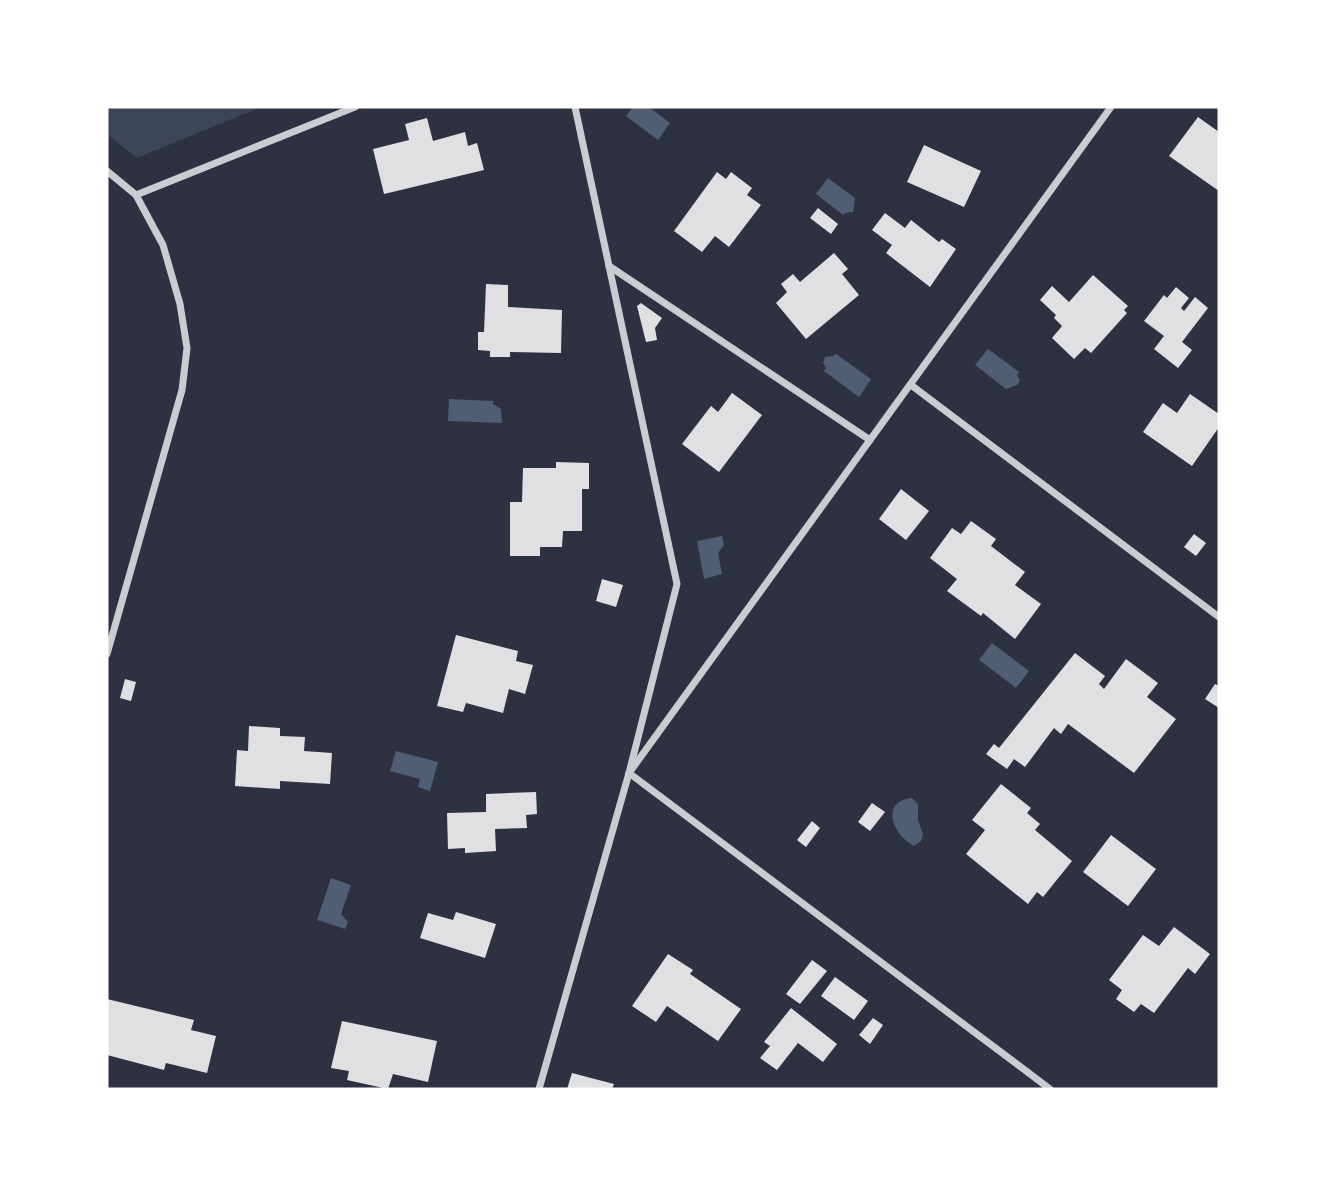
<svg xmlns="http://www.w3.org/2000/svg" width="1326" height="1196" viewBox="0 0 1326 1196" font-family="Jost,sans-serif">
<style>
.green{fill:#3c4559}
.water{fill:#4f5d75}
.building{fill:#e0e0e3}
.lines{fill:none;stroke-linecap:round;stroke-linejoin:round}
.minor{stroke:#caccd0;stroke-width:7}
</style>
<rect width="100%" height="100%" fill="#2d3142"/>
<polygon class="green" points="107,107 261,107 137,158 107,134"/>
<g class="water">
<polygon points="633,107 649,107 670,123 658,140 626,116"/>
<polygon points="828,178 855,198 853,212 845,213 843,215 816,194"/>
<polygon points="988,349 1019,372 1017,375 1020,381 1017,385 1006,389 975,365"/>
<polygon points="836,354 871,379 859,397 824,371 826,368 823,363 825,357 833,356"/>
<polygon points="449,399 493,401 493,404 501,409 502,423 448,421"/>
<polygon points="722,536 724,545 718,553 722,574 704,579 697,541"/>
<polygon points="992,643 1029,671 1016,688 979,660"/>
<polygon points="396,751 438,762 430,791 418,787 420,779 390,771"/>
<path d="M912 798 918 804V820L923 834 921 841 914 846C892 834 880 801 912 798Z"/>
<polygon points="331,878 351,885 341,914 348,922 345,929 317,920"/>
</g>
<g class="building">
<polygon points="1198,117 1219,132 1219,191 1169,156"/>
<polygon points="427,118 433,141 465,132 468,146 477,143 484,170 384,194 373,149 409,140 405,124"/>
<polygon points="924,145 981,171 964,207 907,182"/>
<polygon points="717,172 726,179 731,172 752,188 747,195 761,205 729,247 715,236 702,252 674,231"/>
<polygon points="818,208 838,224 831,234 810,218"/>
<polygon points="885,213 905,228 911,220 939,242 942,239 956,249 930,287 886,253 892,245 872,230"/>
<polygon points="834,253 848,269 842,274 859,295 806,339 776,303 787,292 781,284 793,274 800,282"/>
<polygon points="1093,275 1128,306 1124,310 1127,313 1091,353 1085,348 1074,359 1052,338 1062,326 1054,318 1056,315 1040,300 1052,286 1069,302"/>
<polygon points="486,284 508,285 508,307 562,310 561,353 510,352 510,357 490,357 490,351 478,350 478,332 484,332"/>
<polygon points="1176,287 1189,298 1181,308 1184,311 1195,297 1208,308 1182,342 1192,350 1178,368 1154,349 1164,336 1144,321 1164,295 1167,298"/>
<polygon points="641,303 662,318 655,328 657,340 646,342 637,306"/>
<polygon points="732,393 762,415 719,472 682,444 711,406 718,412"/>
<polygon points="1190,394 1219,414 1219,427 1192,466 1143,432 1163,403 1177,413"/>
<polygon points="556,462 589,463 589,489 582,489 582,531 563,531 562,547 540,547 540,556 510,556 510,502 522,502 523,468 556,468"/>
<polygon points="901,489 929,511 906,540 879,519"/>
<polygon points="971,521 996,539 991,546 1025,572 1015,585 1041,604 1015,639 983,613 981,616 947,591 957,579 930,558 952,528 961,534"/>
<polygon points="1194,534 1206,543 1196,556 1184,547"/>
<polygon points="602,579 623,585 616,607 596,601"/>
<polygon points="456,635 518,651 516,661 533,665 525,694 509,689 503,713 466,703 463,712 437,706"/>
<polygon points="1075,653 1105,676 1099,684 1104,689 1126,659 1158,683 1147,697 1176,719 1134,773 1068,724 1061,734 1054,728 1025,767 1014,759 1007,769 986,754 994,744 999,748"/>
<polygon points="125,679 136,682 131,701 120,698"/>
<polygon points="1215,684 1219,686 1219,708 1205,699"/>
<polygon points="249,726 280,728 280,736 305,737 304,751 332,753 330,784 280,781 280,789 235,786 237,750 248,751"/>
<polygon points="1001,784 1031,808 1027,813 1040,824 1035,830 1072,861 1043,897 1037,892 1028,904 966,854 985,830 972,820"/>
<polygon points="536,792 537,814 526,815 527,828 495,829 496,851 465,853 465,848 448,849 447,813 486,812 486,794"/>
<polygon points="872,803 885,812 870,831 858,822"/>
<polygon points="812,821 820,828 806,847 797,840"/>
<polygon points="1111,835 1156,869 1128,906 1083,872"/>
<polygon points="456,912 496,924 485,958 420,938 428,913 453,920"/>
<polygon points="1174,927 1210,954 1195,974 1188,968 1154,1013 1141,1004 1134,1012 1116,999 1122,990 1109,980 1143,935 1159,946"/>
<polygon points="668,954 693,970 690,974 741,1009 718,1041 667,1006 656,1022 632,1006"/>
<polygon points="812,960 827,971 800,1004 786,994"/>
<polygon points="835,977 868,1001 854,1020 821,996"/>
<polygon points="107,999 194,1020 191,1030 216,1036 207,1073 166,1063 164,1070 107,1055"/>
<polygon points="791,1008 837,1044 823,1062 798,1043 777,1070 760,1058 770,1046 764,1042"/>
<polygon points="873,1018 883,1025 870,1044 859,1035"/>
<polygon points="342,1021 437,1041 428,1082 393,1074 388,1089 347,1080 349,1071 331,1068"/>
<polygon points="572,1073 614,1084 612,1089 567,1089"/>
</g>
<g class="lines">
<g class="minor">
<polyline points="107,171 136,195 163,245 180,304 187,348 182,390 107,654"/>
<polyline points="136,195 355,107"/>
<polyline points="609,266 870,440"/>
<polyline points="911,385 1219,617"/>
<polyline points="539,1089 629,773 677,584 575,107"/>
<polyline points="1050,1089 629,773 1111,107"/>
</g>
</g>
<rect width="1326" height="1196" fill="none" stroke="#ffffff" stroke-width="217"/>
</svg>
